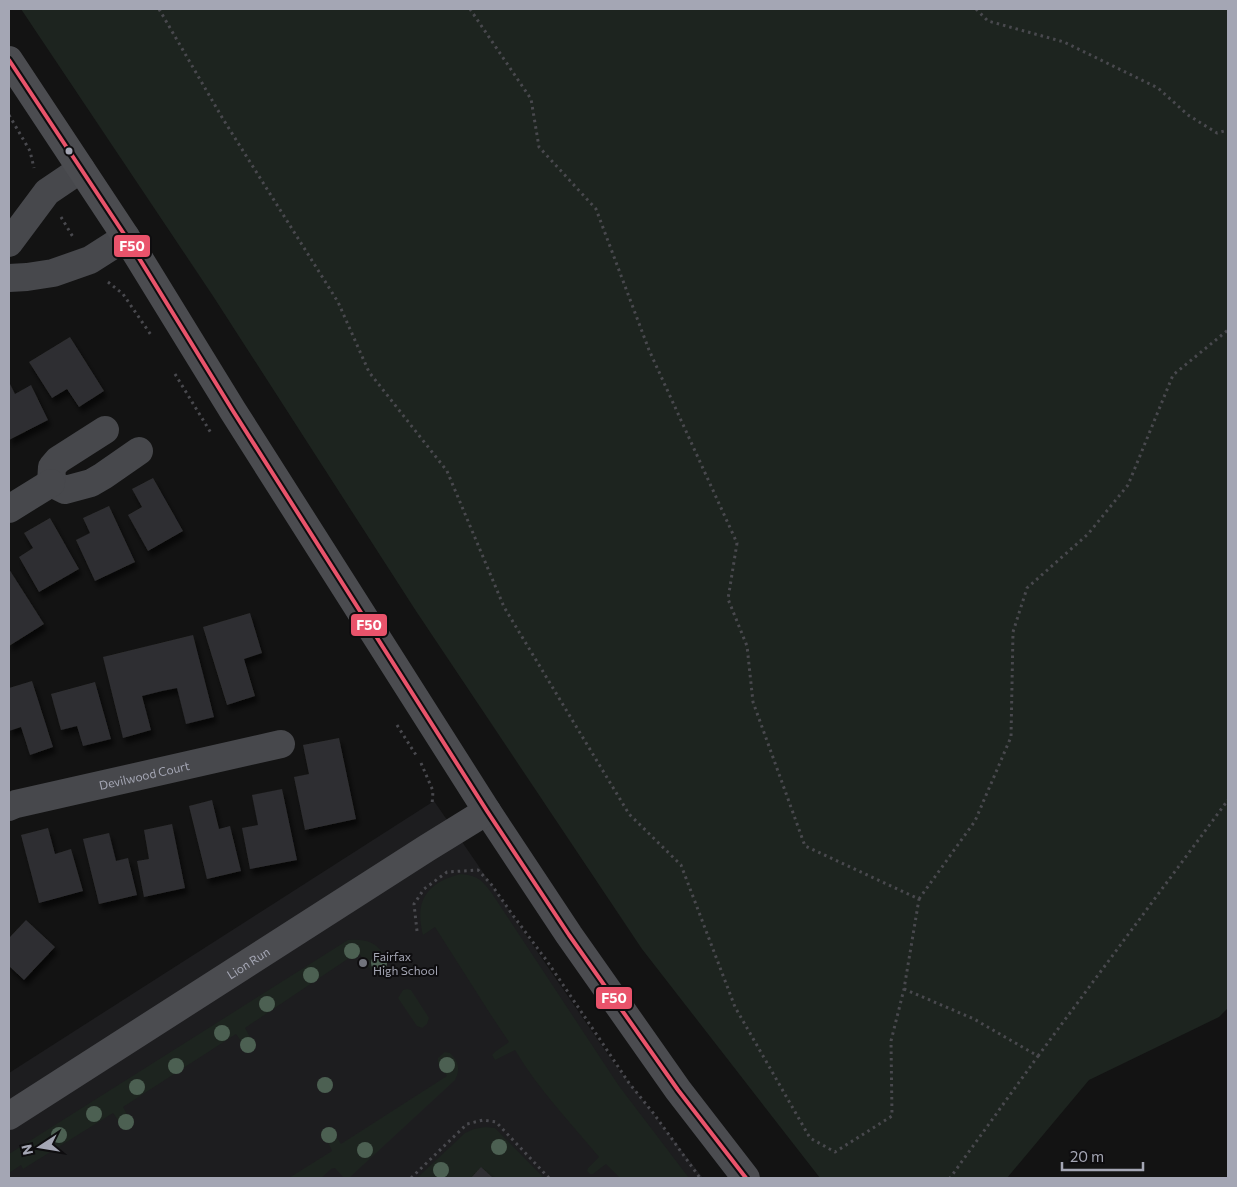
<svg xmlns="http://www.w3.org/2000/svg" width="1237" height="1187" viewBox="0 0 1237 1187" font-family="Commissioner,sans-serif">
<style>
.built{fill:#1d1d1f}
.green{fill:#1d241f}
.building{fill:#2f2f31;filter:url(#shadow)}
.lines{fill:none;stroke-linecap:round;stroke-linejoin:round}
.path{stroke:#49494e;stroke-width:3;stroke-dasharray:2.5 4;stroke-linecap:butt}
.street{stroke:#47484c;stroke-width:28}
.secondary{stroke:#4b4c50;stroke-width:28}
.bus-1-casing{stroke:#0e0d0f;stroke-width:8}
.bus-1{stroke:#e9536b;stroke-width:4}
.tree{fill:#4c6052}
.bus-dot{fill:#a4a6b4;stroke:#0e0d0f;stroke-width:2}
.poi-dot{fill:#71737c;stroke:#0e0d0f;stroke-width:2}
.labels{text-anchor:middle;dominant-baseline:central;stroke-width:4;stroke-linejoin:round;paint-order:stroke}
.street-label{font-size:12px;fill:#a4a6b4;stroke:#0e0d0f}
.poi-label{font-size:12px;fill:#a4a6b4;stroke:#0e0d0f;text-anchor:start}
.line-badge{stroke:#0e0d0f;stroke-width:2}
.badge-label{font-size:14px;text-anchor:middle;font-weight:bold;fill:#fff}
</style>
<defs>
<filter id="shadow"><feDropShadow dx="3" dy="5.5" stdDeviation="2.5" flood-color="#0009"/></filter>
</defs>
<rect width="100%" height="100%" fill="#131313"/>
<polygon class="built" points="434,801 611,1059 703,1178 9,1178 9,1073"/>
<g class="green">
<polygon points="21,9 1228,9 1228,1008 1219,1017 1089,1080 1007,1178 820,1178 642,949 416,611 213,296"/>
<path d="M461 874C478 876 481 879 491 892L619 1086 689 1178H620L606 1164 593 1174H590L587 1171 588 1168 599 1157C570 1122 538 1089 515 1050L495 1060 492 1055 496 1051 509 1042 489 1012 435 927 423 935C414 901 427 882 461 874Z"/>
<path d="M348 940C370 939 376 943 389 960L375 970H371L358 952 245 1028 254 1044 253 1048C245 1051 241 1040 236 1034L123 1107 131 1122V1126L127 1129 123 1127 113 1113 23 1169 21 1165 9 1173V1154Z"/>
<polygon points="407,989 411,990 429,1018 427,1024 422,1028 417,1026 398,998 403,990"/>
<path d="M445 1052 450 1053C458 1061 461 1069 455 1080L349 1178H344L335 1168 331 1169 321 1178H289L332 1151 323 1131 327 1128H331L341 1144 447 1076 438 1062V1058Z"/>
<polygon points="485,1127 495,1128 544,1178 493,1178 481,1167 471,1178 417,1178 465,1133 474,1129"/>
</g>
<g class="building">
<polygon points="70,337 104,391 79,407 67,389 52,398 29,362"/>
<polygon points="9,382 15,394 31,385 48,420 9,440"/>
<polygon points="153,478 183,531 148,551 128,515 142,507 132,489"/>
<polygon points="109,506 135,562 95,581 76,540 90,533 83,518"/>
<polygon points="50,518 79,569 39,592 19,557 33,548 24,533"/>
<polygon points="9,569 44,624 9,646"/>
<polygon points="250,613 262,653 244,659 255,696 227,705 203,627"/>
<polygon points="193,635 214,717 186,724 177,688 162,691 142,696 151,730 123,738 103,657"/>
<polygon points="32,681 53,747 30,755 21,727 9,731 9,688"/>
<polygon points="95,682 111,739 83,746 77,726 61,730 51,694"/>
<polygon points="339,738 356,819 305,830 294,777 309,774 303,745"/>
<polygon points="282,789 297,860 250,869 242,828 258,825 252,795"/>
<polygon points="212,800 219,829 230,826 241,871 207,879 189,806"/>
<polygon points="172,824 185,888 144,897 137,861 149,859 144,830"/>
<polygon points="48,828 55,854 71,849 83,891 39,903 21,835"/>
<polygon points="109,833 116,861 128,858 137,895 99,904 83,839"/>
<polygon points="26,920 55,947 24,980 9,966 9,936 10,937"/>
<polygon points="481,1167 493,1178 471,1178"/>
</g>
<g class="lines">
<g class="path">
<polyline points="159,9 223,119 338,302 369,372 447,471 504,607 629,814 681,865 735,1007 810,1138 835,1152 892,1116 891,1041 904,989 919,899 805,846 753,702 747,646 728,599 737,543 649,350 596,209 539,147 531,99 470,9"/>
<polyline points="976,9 988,21 1064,42 1158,88 1188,115 1217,133 1228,130"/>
<polyline points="9,115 30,151 34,168"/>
<polyline points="61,217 73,237"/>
<polyline points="108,282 123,294 151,335"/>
<polyline points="175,374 211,433"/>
<polyline points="397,725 416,755"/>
<polyline points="421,763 433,791 432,805"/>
<polyline points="919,899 975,821 1011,737 1013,632 1027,588 1088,534 1128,485 1173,375 1228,330"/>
<polyline points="417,931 414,904 424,889 447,872 478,870 491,884 512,914 547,961 601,1041 629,1083 654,1114 700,1178"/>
<polyline points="904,989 974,1019 1038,1056 950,1178"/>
<polyline points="1038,1056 1228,800"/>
<polyline points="411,1178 467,1124 483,1120 496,1122 549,1178"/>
</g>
<g class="street">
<polyline points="9,243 47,192 81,169"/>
<polyline points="9,278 27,277 53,273 90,260 126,237"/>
<polyline points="51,483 65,490 91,483 103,476 139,451"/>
<polyline points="51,483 52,467 58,460 105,430"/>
<polyline points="9,509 51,483"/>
<path id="s1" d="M9 807 16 804 281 744"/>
</g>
<g class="secondary">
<polyline points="9,60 126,237 233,411 487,811 569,935 678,1090 746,1178"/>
<path id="s2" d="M9 1116 427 848 487 811"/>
</g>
<g class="bus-1-casing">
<polyline id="bus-1" points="9,60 126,237 233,411 487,811 569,935 678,1090 746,1178"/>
</g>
<use href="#bus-1" class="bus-1"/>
</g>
<g class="tree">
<circle cx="352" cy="951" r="8"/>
<circle cx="379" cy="963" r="8"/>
<circle cx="311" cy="975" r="8"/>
<circle cx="267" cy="1004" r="8"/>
<circle cx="222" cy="1033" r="8"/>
<circle cx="248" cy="1045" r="8"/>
<circle cx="447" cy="1065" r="8"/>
<circle cx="176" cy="1066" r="8"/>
<circle cx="325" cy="1085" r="8"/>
<circle cx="137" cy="1087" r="8"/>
<circle cx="94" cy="1114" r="8"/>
<circle cx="126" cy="1122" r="8"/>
<circle cx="59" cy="1135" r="8"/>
<circle cx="329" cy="1135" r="8"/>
<circle cx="499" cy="1147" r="8"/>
<circle cx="365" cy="1150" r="8"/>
<circle cx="441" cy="1170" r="8"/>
</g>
<circle class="bus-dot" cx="69" cy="151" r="4.5"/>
<circle class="poi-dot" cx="363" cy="963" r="5"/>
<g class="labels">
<g class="street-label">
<text stroke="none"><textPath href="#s1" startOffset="139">Devilwood Court</textPath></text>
<text stroke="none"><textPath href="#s2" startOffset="284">Lion Run</textPath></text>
</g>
<g class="poi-label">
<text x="373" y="956">Fairfax<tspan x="373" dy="14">High School</tspan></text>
</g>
</g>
<g class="line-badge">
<rect x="113" y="234" width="38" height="24" rx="5" fill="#e9536b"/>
<rect x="350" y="613" width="38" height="24" rx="5" fill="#e9536b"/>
<rect x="595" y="986" width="38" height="24" rx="5" fill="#e9536b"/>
</g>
<g class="badge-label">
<text x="132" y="251">F50</text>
<text x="369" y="630">F50</text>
<text x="614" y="1003">F50</text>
</g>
<rect width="1237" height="1187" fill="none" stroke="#a4a6b4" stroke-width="20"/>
<g transform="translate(40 1147) rotate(258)" stroke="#0e0d0f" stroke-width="4" paint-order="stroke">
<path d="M0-4L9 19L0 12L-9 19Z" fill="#a4a6b4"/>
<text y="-8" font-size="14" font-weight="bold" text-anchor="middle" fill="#a4a6b4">N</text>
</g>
<path d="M1062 1162v8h81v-8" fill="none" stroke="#a4a6b4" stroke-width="2.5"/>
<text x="1070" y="1162" font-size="15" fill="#a4a6b4" stroke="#0e0d0f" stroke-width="4" paint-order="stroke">20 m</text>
</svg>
